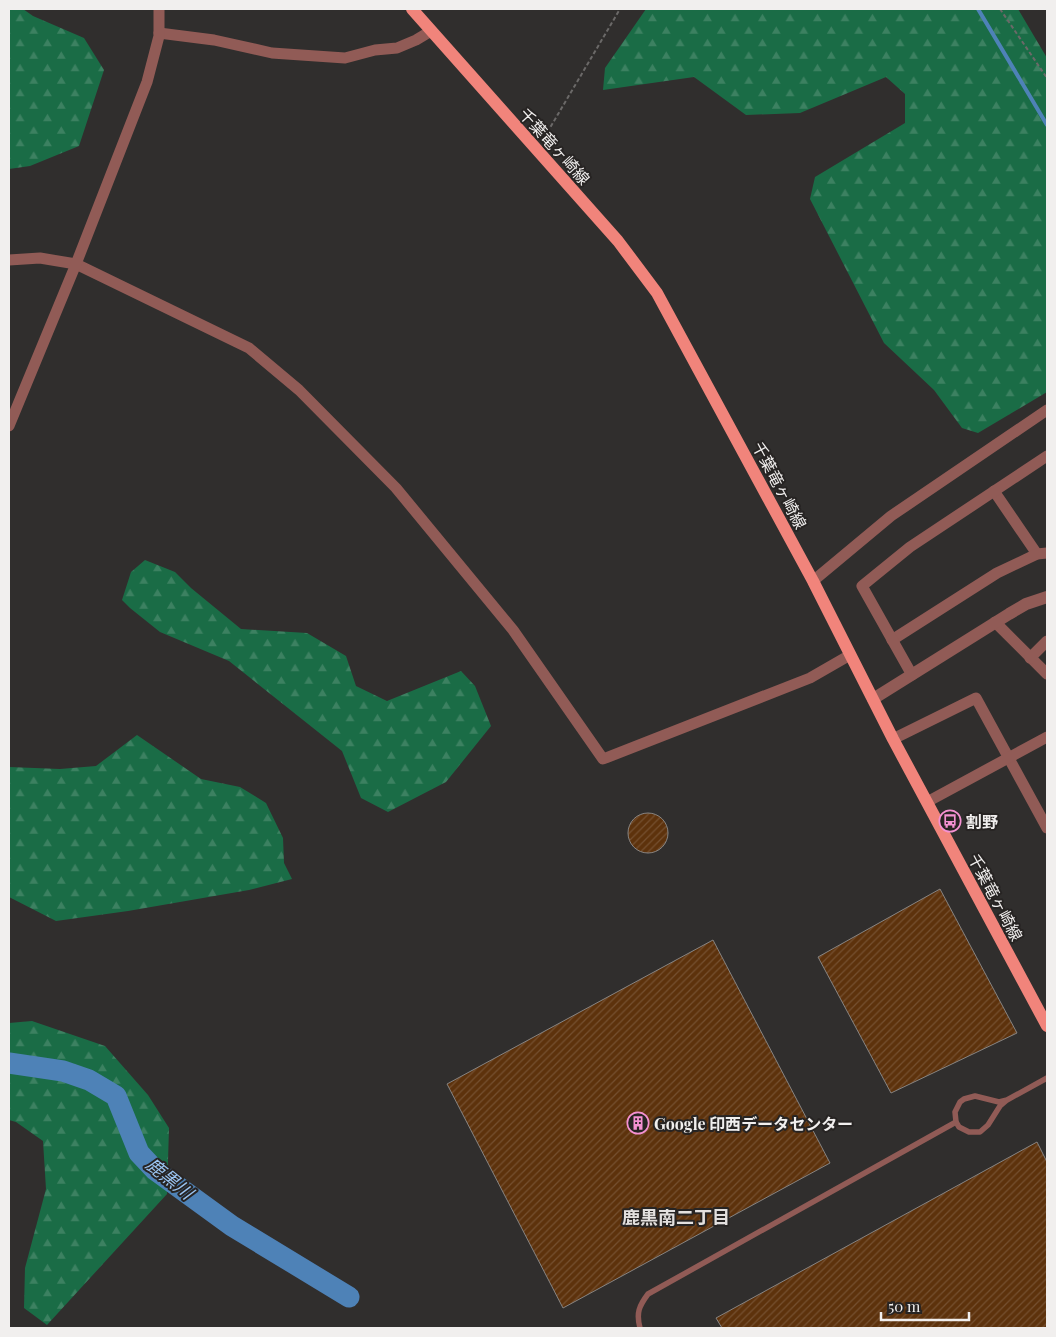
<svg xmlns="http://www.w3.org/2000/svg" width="1056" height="1337" viewBox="0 0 1056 1337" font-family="'Playfair Display','Noto Sans JP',serif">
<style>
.forest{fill:url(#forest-firs)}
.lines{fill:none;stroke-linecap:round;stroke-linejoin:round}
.stream{stroke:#4e82b7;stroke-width:4}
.river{stroke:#4e82b7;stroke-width:21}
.building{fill:url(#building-hatch);stroke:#878482}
.path{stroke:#6b6968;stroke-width:2;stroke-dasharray:4 2.5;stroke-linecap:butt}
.service{stroke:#915b56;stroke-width:5.5}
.minor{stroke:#915b56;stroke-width:11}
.tertiary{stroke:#915b56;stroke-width:12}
.primary{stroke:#f1847b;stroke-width:12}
.labels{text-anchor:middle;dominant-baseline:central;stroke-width:4;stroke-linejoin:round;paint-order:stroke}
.street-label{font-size:16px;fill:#f1efee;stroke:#272423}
.poi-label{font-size:16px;font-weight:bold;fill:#f1efee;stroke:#272423;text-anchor:start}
.water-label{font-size:18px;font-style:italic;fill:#9ac4f1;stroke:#272423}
.neighbourhood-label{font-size:18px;font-weight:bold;fill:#e3e0de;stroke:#272423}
</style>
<defs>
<pattern id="forest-firs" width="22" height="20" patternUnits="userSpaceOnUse" patternTransform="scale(1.25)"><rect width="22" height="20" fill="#1a6c46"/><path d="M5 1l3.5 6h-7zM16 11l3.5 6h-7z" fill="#3c8161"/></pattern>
<pattern id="building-hatch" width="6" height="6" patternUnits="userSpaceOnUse" patternTransform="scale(1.25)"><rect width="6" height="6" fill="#5d320c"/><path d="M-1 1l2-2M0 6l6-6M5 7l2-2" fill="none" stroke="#755030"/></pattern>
</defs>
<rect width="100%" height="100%" fill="#302e2d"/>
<g class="forest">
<polygon points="9,9 23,9 33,16 84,38 104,70 79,146 30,166 9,169"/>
<polygon points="646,9 1018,9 1047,58 1047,392 978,433 962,428 934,390 884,343 810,199 815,177 905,123 905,94 886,77 800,113 746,115 694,77 603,90 605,68"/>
<polygon points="145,560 175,572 191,588 241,629 307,633 346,656 356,686 387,701 461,671 475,686 491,726 446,782 388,812 361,798 342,751 229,661 160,632 130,608 122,600 131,572"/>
<polygon points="137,735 201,779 240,787 266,803 283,838 284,863 292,879 249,890 128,911 56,921 9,897 9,767 60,769 96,766"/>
<polygon points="32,1021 105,1046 148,1095 169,1128 167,1194 47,1325 24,1308 25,1268 46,1189 43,1141 16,1122 9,1120 9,1023"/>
</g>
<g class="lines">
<polyline class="stream" points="978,9 1047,125"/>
<polyline class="river" points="9,1063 63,1071 89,1080 116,1096 139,1153 155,1170 232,1226 349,1297"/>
</g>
<g class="building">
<circle cx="648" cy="833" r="20"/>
<polygon points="940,889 1017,1033 891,1093 818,957"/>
<polygon points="713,940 830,1163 563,1308 447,1084"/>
<polygon points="1037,1142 1047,1162 1047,1328 722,1328 716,1318"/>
</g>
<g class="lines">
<g class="path">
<polyline points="1000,9 1047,78"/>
<polyline points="544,138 620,9"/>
</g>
<g class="service">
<polyline points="1007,1100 999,1102 975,1096 964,1099 960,1102 955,1112 956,1122 959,1127 969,1132 980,1132 988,1125 1000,1106 1007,1100 1047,1078"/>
<path d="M640 1328C636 1313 639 1306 648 1294L956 1122"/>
</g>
<g class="minor">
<polyline points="159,33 214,40 272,53 345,58 375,50 397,48 416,40 431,31"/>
<polyline points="9,260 40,258 76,264 249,348 299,390 396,488 513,630 603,759 810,678 850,655"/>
<polyline points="9,426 76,264 147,82 159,36 159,9"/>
<polyline points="994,491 1037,554"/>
<polyline points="813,581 891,516 1047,410"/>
<polyline points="995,622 1047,674"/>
<polyline points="892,640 997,573 1037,554 1047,553"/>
<polyline points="1030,658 1047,641"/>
<polyline points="912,675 862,586 910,547 1047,456"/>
<polyline points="893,739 976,698 1047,828"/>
<polyline points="927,802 1047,737"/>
</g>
<polyline class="tertiary" points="873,699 1009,614 1026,604 1047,597"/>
<polyline class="primary" points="412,9 618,241 657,293 813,581 893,739 1047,1026"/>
</g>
<defs>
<g id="bus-ring" transform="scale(1.125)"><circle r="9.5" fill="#272423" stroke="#f591d2" stroke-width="1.5"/><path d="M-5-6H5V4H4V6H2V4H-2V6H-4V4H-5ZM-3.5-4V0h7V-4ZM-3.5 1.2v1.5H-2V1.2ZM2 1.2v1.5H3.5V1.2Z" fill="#f591d2"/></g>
<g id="building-ring" transform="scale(1.125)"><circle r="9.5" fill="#272423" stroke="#f591d2" stroke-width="1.5"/><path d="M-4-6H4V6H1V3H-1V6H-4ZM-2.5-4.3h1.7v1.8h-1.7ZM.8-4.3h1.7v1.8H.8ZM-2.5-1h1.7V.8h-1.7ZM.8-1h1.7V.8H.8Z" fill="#f591d2"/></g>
</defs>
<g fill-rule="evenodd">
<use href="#bus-ring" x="950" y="821"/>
<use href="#building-ring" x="638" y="1123"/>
</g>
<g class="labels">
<g class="street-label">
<text transform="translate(555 146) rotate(48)">千葉竜ヶ崎線</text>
<text transform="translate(780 485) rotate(62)">千葉竜ヶ崎線</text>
<text transform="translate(996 897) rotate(62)">千葉竜ヶ崎線</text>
</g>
<g class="poi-label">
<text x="966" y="821">割野</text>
<text x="654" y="1123">Google 印西データセンター</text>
</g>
<g class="water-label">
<text transform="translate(170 1178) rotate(39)">鹿黒川</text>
</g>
<g class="neighbourhood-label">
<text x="676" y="1217">鹿黒南二丁目</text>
</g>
</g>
<rect width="1056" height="1337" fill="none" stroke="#f1efee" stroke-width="20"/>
<path d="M881 1312v8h88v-8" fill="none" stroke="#f1efee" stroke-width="2.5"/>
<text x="888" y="1312" font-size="15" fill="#f1efee" stroke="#272423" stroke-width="4" paint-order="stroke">50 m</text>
</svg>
